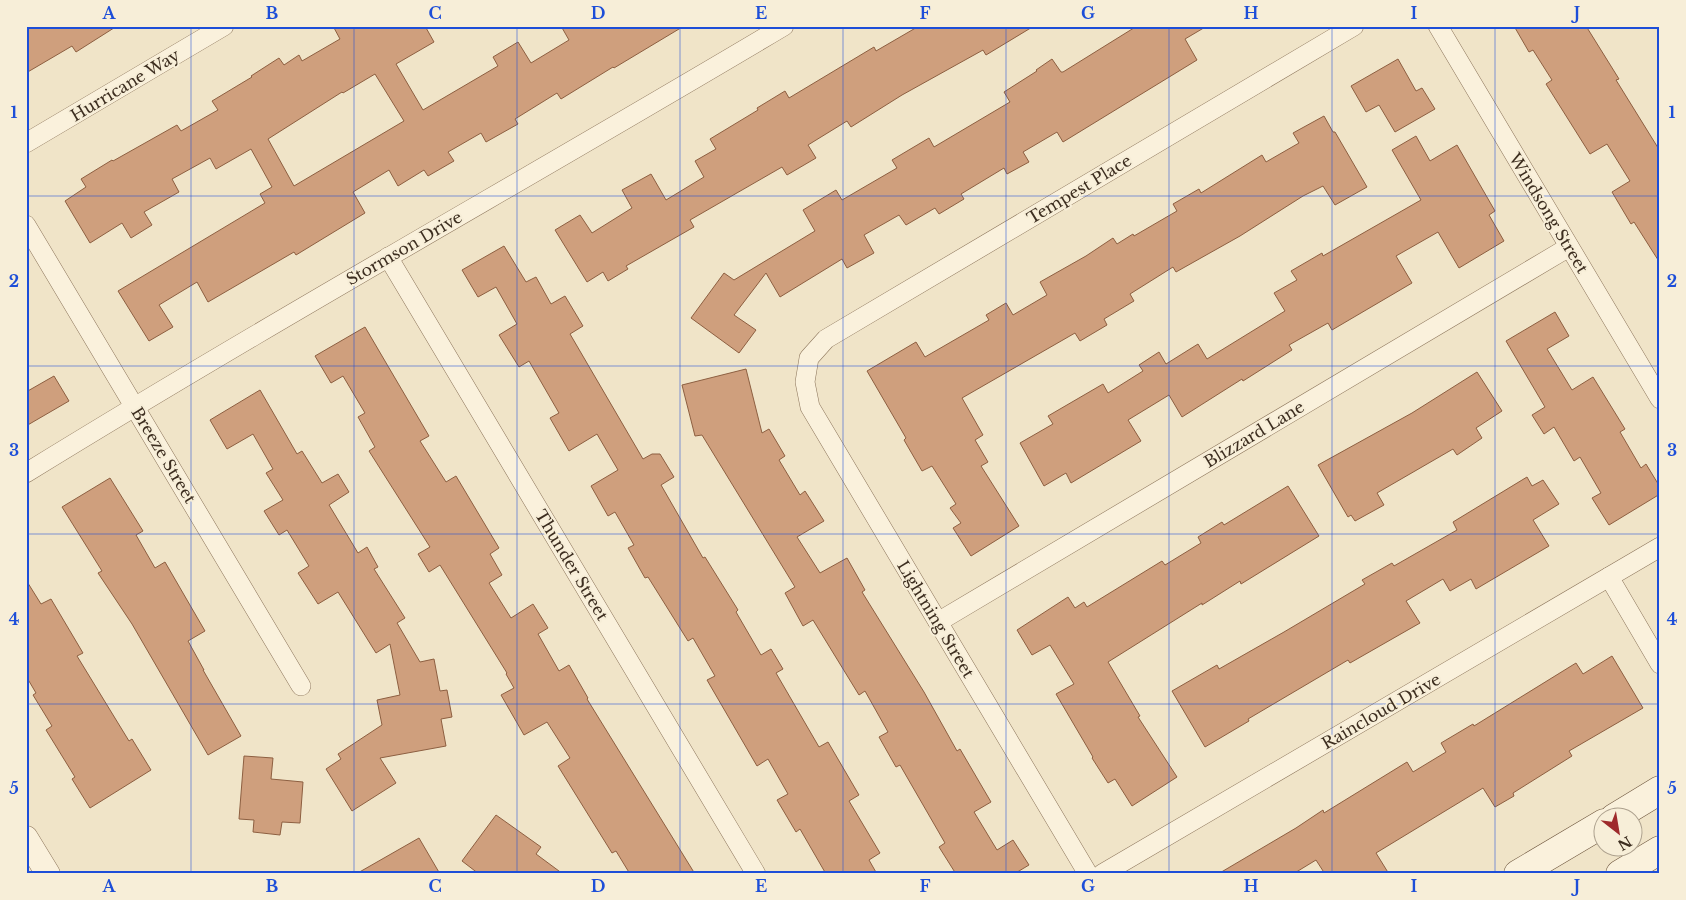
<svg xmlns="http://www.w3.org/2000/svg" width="1686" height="900" viewBox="0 0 1686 900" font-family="'Libre Baskerville',serif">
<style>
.building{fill:#cf9f7d;stroke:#8d5f41;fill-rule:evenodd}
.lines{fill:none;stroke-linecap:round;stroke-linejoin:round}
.minor-casing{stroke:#8d765c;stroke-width:20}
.tertiary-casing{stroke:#8d765c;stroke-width:25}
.secondary-casing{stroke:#6f573f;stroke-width:29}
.minor{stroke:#faf1dc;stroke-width:19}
.tertiary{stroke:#faf1dc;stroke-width:24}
.secondary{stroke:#faf1dc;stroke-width:28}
.grid{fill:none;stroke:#1d4ed8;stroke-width:1;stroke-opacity:0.55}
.labels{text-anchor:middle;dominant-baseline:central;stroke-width:4;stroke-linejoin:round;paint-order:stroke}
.street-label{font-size:16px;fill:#3d2e20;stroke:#f7eed8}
.neatline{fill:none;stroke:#1d4ed8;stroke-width:2}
.grid-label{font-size:16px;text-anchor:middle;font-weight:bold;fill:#1d4ed8}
</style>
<rect width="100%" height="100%" fill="#f0e4c8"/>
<g class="building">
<polygon points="26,26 117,26 76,52 72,46 26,73"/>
<path d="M333 26H425L434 42 396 64 423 110 498 66 493 57 518 42 531 63 569 40 561 26H684L614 68 613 67 561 99 557 93 515 119 518 124 486 142 481 133 448 152 454 161 428 176 424 170 398 186 389 170 353 192 365 213 296 255 294 252 208 302 197 282 159 305 173 327 149 341 118 291 265 203 260 194 272 187 251 149 216 169 210 158 172 179 179 192 144 212 152 225 131 238 122 223 90 243 65 201 86 187 81 179 112 160 113 161 177 125 181 131 218 110 212 101 252 77 251 76 279 58 284 65 299 55 302 61 340 39ZM375 74 404 121 294 186 268 139 342 92 343 93Z"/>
<polygon points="919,26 1034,26 986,55 983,50 902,95 851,127 847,121 808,145 816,158 787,175 782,167 690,220 694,227 626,266 628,269 608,281 603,272 587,282 555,230 580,215 592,233 632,208 622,190 651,174 666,200 704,177 695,161 716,149 710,139 758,110 757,108 785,91 789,98 874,47 876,51"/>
<polygon points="1137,26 1207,26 1185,39 1197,60 1063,142 1057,132 1023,152 1029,162 1007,174 1004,168 961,194 964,199 939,214 935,208 906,225 899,215 864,235 874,253 847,268 842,259 780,297 766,273 734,315 756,330 739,353 691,318 724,273 734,280 815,231 803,210 836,190 842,200 897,168 892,160 929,138 934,147 1010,102 1004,92 1037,71 1036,70 1052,59 1061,72 1063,72"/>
<polygon points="1514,26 1586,26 1619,79 1616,80 1660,151 1660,263 1634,222 1631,224 1612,192 1630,181 1607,144 1590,154 1546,84 1552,80 1533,50 1529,52"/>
<polygon points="1398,59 1416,91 1422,88 1435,109 1395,132 1379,105 1366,112 1351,86"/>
<polygon points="1324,116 1333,132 1335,132 1367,187 1335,205 1323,186 1303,196 1240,236 1176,272 1173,267 1130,294 1134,301 1104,319 1107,325 1080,341 1075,333 962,398 983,435 975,440 988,462 981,466 1019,526 971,556 953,528 961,523 950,508 956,504 932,466 922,471 904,440 906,438 867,371 916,342 925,357 989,320 986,315 1006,303 1013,315 1047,295 1040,282 1086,256 1113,238 1117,244 1133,234 1134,236 1177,211 1173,204 1199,189 1201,193 1262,155 1266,162 1299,143 1293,133"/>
<polygon points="1416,136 1430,161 1457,145 1495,211 1489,215 1504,241 1459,268 1438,232 1396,256 1412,283 1332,330 1328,323 1289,345 1292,350 1243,381 1242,379 1182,417 1169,395 1128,420 1141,441 1071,483 1066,473 1044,486 1020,443 1053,424 1048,416 1103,384 1108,393 1143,371 1139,365 1159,352 1166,364 1198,344 1207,359 1285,311 1274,293 1297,280 1291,271 1322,253 1323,256 1421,200 1392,150"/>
<polygon points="504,246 526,282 536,277 551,304 565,296 583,326 570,334 643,459 652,454 660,454 674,477 661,485 703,558 705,557 738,610 736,612 761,655 771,649 783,669 776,673 819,747 828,742 859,795 849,801 880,853 869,860 877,874 826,874 800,829 796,832 777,800 788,794 768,759 757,766 707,680 715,676 693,638 688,641 648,577 645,578 628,548 634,545 615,512 608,516 591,486 618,470 597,434 569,451 550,418 559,413 529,361 519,367 499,335 517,324 496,287 478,297 462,270"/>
<polygon points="1555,312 1569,336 1547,349 1572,390 1593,377 1625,429 1620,432 1641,468 1646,464 1660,487 1660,494 1609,525 1592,498 1601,493 1580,457 1574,461 1554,427 1544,434 1532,415 1545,407 1506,341"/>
<polygon points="365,327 429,436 420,441 446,482 456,476 499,548 490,554 502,575 489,583 511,618 533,604 548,628 538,634 559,671 569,665 588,698 587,699 695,874 630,874 616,851 612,853 558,766 570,758 547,722 524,735 501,695 514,688 506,674 507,673 440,565 429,572 418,554 430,547 369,451 375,447 358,417 365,413 343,376 331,383 315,356"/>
<polygon points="746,369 762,433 769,429 785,456 779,460 800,495 805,491 824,521 797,537 820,573 847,558 865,590 862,592 924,692 957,751 960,749 991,802 974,812 997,850 1013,840 1029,865 1014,874 956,874 939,847 945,843 900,765 896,767 879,737 888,732 865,691 859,695 813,620 803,626 785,593 795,587 702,435 695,436 682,385"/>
<polygon points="1477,372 1502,411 1476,428 1482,438 1457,455 1453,449 1377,493 1384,505 1355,521 1351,515 1348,517 1318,465 1412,413"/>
<polygon points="54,376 69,401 26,426 26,392"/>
<polygon points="260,390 297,454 302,451 322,483 338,474 349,492 329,505 358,553 367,547 378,567 374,569 405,618 397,623 420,662 434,659 440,691 447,690 452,717 441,719 446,746 380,758 396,783 352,811 326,769 341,759 338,754 382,725 377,700 400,695 390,644 376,653 338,592 318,604 298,573 309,566 287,530 279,535 264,511 283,500 266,473 273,469 253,434 227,449 210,420"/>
<polygon points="1527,477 1532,486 1543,480 1559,504 1533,520 1549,546 1476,589 1471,579 1450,591 1443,579 1406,601 1420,623 1350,663 1348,660 1248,719 1249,721 1205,747 1172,691 1217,665 1219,669 1284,632 1365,584 1362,580 1392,563 1394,566 1457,530 1453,522"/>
<polygon points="110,478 143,531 136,535 155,568 165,562 205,631 188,641 204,670 203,670 241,736 208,755 132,624 98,573 102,571 62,507"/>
<polygon points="1288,486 1319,536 1241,584 1240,581 1202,605 1202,603 1108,662 1140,716 1138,717 1177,777 1132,806 1115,779 1108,783 1092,758 1093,757 1056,694 1074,684 1050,645 1032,655 1017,630 1068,597 1075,608 1084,602 1087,607 1162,561 1165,565 1201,543 1198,537 1222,522 1224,525"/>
<polygon points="26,580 41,604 51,599 83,653 77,656 129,741 132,739 151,770 90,808 72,779 75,777 46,730 52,726 33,695 36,693 26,676"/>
<polygon points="1612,656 1643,708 1569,751 1572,756 1513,793 1514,796 1495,807 1483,788 1376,853 1389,874 1325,874 1316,860 1293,874 1218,874 1296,828 1323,810 1324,813 1407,762 1413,772 1446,752 1441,743 1473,724 1474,726 1576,663 1583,674"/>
<polygon points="244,756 273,758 271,779 303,782 300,823 282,822 280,835 253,832 254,820 239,819"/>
<polygon points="496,815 541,847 536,854 563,874 479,874 462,861"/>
<polygon points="419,838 440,874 356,874"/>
</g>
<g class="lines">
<g class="minor-casing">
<g id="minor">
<polyline points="1438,26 1660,399"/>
<polyline points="26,143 224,26"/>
<polyline points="26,225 301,686"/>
<polyline points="388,257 756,874"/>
<path d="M26 473C276 319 532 176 784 26"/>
<polyline points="1609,577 1660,664"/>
<polyline points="938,622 1569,247"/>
<polyline points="1088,874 810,407 805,382 809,358 826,339 1354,26"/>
<polyline points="1102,874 1660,547"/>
</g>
</g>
<g class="tertiary-casing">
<polyline id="tertiary" points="26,838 48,874"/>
</g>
<g class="secondary-casing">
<g id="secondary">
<polyline points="1614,818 1660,790"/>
<polyline points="1518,874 1604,823"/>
<polyline points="1620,874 1660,850"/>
</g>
</g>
<use href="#minor" class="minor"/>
<use href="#tertiary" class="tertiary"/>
<use href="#secondary" class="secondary"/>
</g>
<path class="grid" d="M191 26V874M354 26V874M517 26V874M680 26V874M843 26V874M1006 26V874M1169 26V874M1332 26V874M1495 26V874M26 196H1660M26 366H1660M26 534H1660M26 704H1660"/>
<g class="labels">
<g class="street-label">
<text transform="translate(125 85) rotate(-31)">Hurricane Way</text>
<text transform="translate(1079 189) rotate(-31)">Tempest Place</text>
<text transform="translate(1549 213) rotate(59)">Windsong Street</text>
<text transform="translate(404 248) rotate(-30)">Stormson Drive</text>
<text transform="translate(1254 434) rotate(-31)">Blizzard Lane</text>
<text transform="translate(164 455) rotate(59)">Breeze Street</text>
<text transform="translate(572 565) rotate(59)">Thunder Street</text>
<text transform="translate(936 619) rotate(59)">Lightning Street</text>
<text transform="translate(1381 711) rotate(-30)">Raincloud Drive</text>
</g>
</g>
<rect width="1686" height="900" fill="none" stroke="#f7eed8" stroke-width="55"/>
<g transform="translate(1618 832) rotate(149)"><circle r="24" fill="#f7eed8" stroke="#ada18e"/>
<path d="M0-4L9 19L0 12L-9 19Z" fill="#9e2a2b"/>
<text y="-8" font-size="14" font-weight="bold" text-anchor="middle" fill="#3d2e20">N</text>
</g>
<rect x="28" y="28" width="1630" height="844" class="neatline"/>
<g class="grid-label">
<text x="109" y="19">A</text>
<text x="272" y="19">B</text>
<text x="435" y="19">C</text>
<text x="598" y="19">D</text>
<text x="761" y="19">E</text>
<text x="925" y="19">F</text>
<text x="1088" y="19">G</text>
<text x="1251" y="19">H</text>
<text x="1414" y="19">I</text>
<text x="1577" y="19">J</text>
<text x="14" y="118">1</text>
<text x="1672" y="118">1</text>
<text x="14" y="287">2</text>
<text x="1672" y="287">2</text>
<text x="14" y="456">3</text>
<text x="1672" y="456">3</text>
<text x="14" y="625">4</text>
<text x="1672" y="625">4</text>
<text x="14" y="794">5</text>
<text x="1672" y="794">5</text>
<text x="109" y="892">A</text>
<text x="272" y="892">B</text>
<text x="435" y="892">C</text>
<text x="598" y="892">D</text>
<text x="761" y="892">E</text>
<text x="925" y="892">F</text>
<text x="1088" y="892">G</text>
<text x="1251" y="892">H</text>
<text x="1414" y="892">I</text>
<text x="1577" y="892">J</text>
</g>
</svg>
